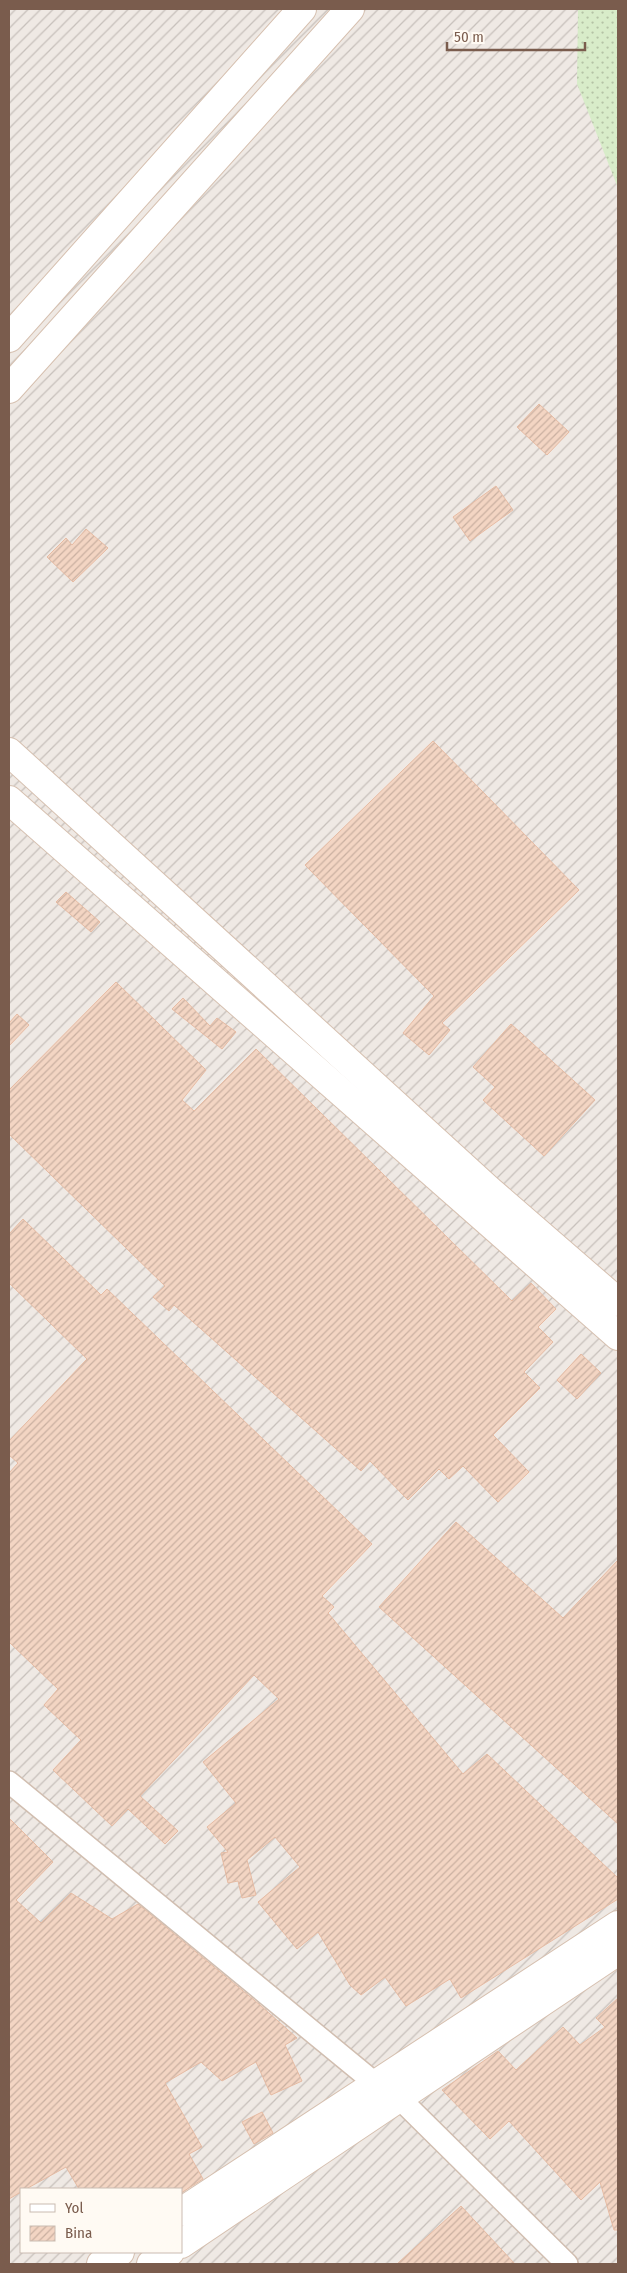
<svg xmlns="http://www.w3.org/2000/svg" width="627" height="2273" viewBox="0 0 627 2273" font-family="'Fira Sans Condensed',sans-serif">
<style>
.industrial{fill:url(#industrial-furrows);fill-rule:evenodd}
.grass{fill:url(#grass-dots)}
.building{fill:url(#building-hatch);stroke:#e6bba3}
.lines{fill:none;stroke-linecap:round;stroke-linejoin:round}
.street-casing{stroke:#d1beb0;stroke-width:24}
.secondary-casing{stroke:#d6c0b0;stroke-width:30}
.street{stroke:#fff;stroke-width:21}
.secondary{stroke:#fff;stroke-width:28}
</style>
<defs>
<pattern id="industrial-furrows" width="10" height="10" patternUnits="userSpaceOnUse" patternTransform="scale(1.25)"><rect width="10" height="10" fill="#efe9e4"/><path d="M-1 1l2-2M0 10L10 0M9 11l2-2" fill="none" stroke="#c7c0bb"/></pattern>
<pattern id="grass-dots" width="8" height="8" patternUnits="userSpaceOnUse" patternTransform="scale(1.25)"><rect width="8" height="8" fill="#d8ecc9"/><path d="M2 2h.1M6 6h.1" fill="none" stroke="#b4c2a5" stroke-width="1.8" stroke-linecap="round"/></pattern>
<pattern id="building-hatch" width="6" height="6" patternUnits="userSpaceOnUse" patternTransform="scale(1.25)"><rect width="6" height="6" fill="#f3d5c3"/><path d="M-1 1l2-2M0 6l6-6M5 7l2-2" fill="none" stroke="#cab0a1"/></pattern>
</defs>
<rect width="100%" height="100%" fill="#fdf6ec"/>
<path class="industrial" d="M9 9H618V2264H9ZM21 2189H181V2252H21Z"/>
<polygon class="grass" points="578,9 618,9 618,188 577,84"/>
<g class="building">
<polygon points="539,404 569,432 547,455 517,427"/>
<polygon points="496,486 513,510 470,541 453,517"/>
<polygon points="86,529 108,548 73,582 47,557 66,538 72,545"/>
<polygon points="433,741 579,890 442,1023 450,1030 429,1055 403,1033 434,996 305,865"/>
<polygon points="66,892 100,922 91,932 56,902"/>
<polygon points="116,982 206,1070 182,1100 194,1111 256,1049 512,1301 531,1283 556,1309 538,1327 553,1342 524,1372 540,1388 493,1435 529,1472 498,1502 463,1466 449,1479 439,1469 408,1500 370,1461 361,1471 174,1305 169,1311 153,1297 165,1286 9,1134 9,1090"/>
<polygon points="183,998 210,1026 217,1018 236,1032 222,1049 172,1009"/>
<polygon points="17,1014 29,1025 9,1046 9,1023"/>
<polygon points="511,1024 595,1100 544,1156 483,1100 495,1087 473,1067"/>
<polygon points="23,1219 101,1295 107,1289 372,1544 322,1596 334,1607 328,1613 463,1774 487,1754 618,1878 618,1899 461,1998 450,1979 406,2006 385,1977 361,1995 350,1985 318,1932 297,1949 258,1902 300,1867 275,1837 247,1860 256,1895 242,1898 238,1881 228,1883 221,1853 228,1852 207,1827 236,1803 203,1762 279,1699 254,1675 140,1796 178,1831 165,1844 128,1809 112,1826 53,1770 81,1740 44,1705 58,1689 9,1642 9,1473 18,1463 9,1455 9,1441 87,1359 9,1283 9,1234"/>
<polygon points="581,1354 601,1373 577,1399 557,1380"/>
<polygon points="456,1522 563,1618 618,1560 618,1824 379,1607"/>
<polygon points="9,1818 53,1862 16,1900 41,1923 71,1893 112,1919 138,1904 260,2005 297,2038 285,2045 302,2081 271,2095 256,2062 222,2081 201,2062 165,2083 202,2147 189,2154 203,2179 181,2193 181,2189 79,2189 66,2167 26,2189 21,2189 21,2192 9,2199"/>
<polygon points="618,1998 618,2230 614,2230 600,2182 581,2200 509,2121 490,2139 442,2090 498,2051 516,2070 563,2027 580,2045 605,2027 596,2018"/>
<polygon points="262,2112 273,2133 254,2144 242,2122"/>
<polygon points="461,2206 515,2264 397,2264"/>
</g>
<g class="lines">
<g class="street-casing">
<polyline id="street" points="9,1782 376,2084 398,2097 567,2264"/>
</g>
<g class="secondary-casing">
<g id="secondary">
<polyline points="9,338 302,9"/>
<polyline points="9,389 350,9"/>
<polyline points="9,752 489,1190 618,1302"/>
<polyline points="9,800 618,1336"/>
<polyline points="181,2212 618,1925"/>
<polyline points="181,2244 618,1951"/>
<polyline points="101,2264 120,2252"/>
<polyline points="151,2264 170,2252"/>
</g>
</g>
<use href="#street" class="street"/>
<use href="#secondary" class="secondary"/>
</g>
<rect width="627" height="2273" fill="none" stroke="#7a5c4d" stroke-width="20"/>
<rect x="20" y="2188" width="162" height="65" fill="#fffaf3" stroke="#cabbb1"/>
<rect x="30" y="2204" width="25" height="8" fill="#ffffff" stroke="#cabbb1"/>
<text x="65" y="2213" font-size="15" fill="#7a5c4d">Yol</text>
<rect x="30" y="2226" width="25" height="15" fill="url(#building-hatch)" stroke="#cabbb1"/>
<text x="65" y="2238" font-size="15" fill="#7a5c4d">Bina</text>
<path d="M447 42v8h138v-8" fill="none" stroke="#7a5c4d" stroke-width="2.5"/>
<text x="454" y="42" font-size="15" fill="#7a5c4d" stroke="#fffaf3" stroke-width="4" paint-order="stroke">50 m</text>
</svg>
